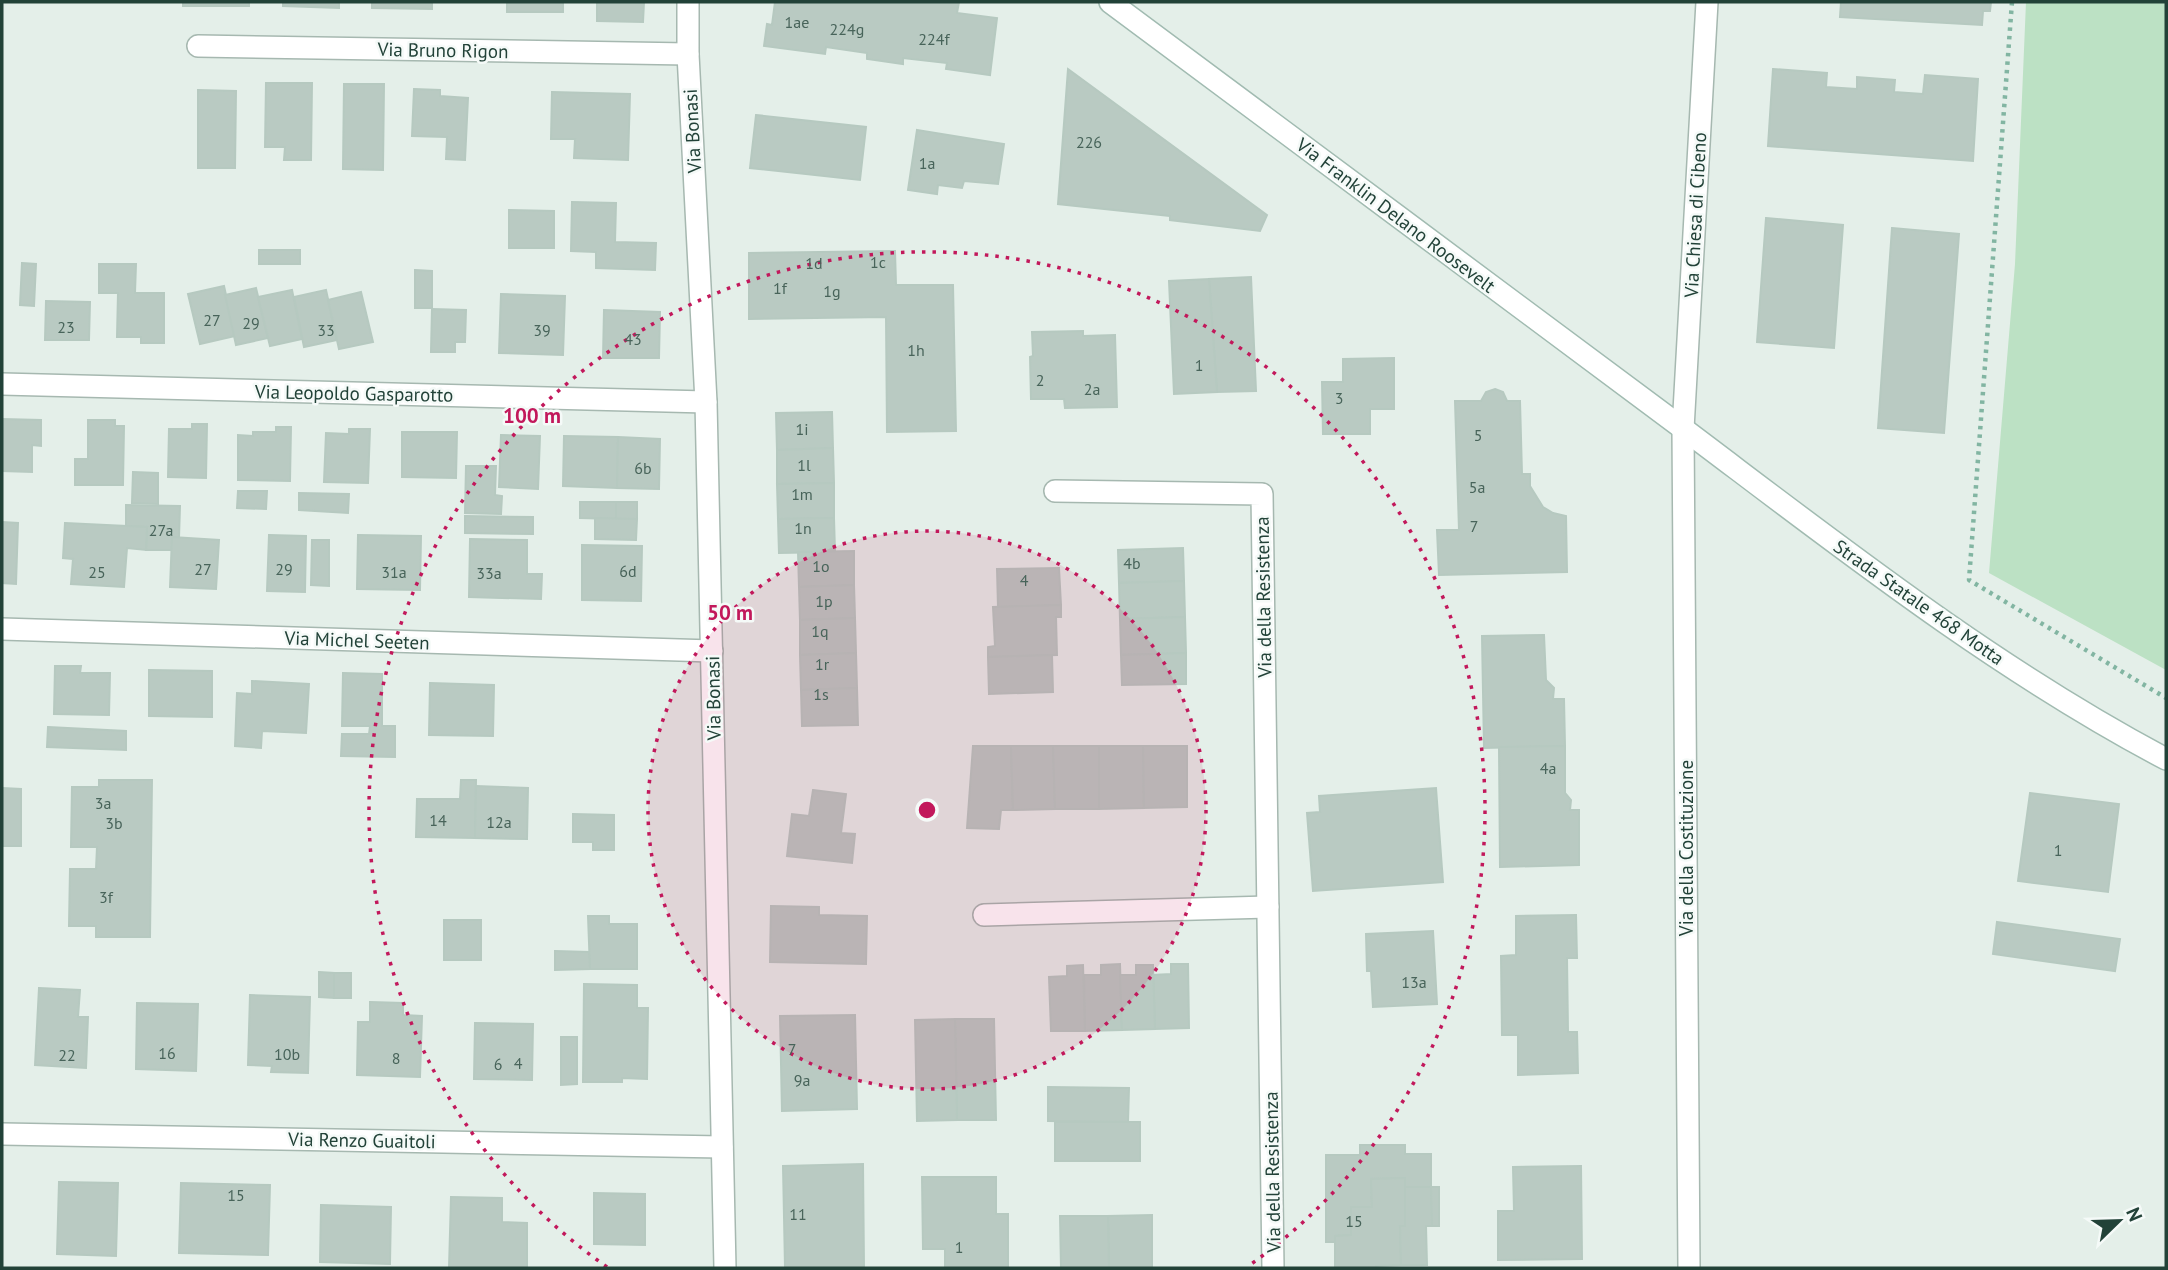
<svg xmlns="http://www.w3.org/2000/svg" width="2168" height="1270" viewBox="0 0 2168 1270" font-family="'PT Sans',sans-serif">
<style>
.garden{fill:#bce1c4}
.building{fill:#b9cac2;stroke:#b6c9c0;stroke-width:2}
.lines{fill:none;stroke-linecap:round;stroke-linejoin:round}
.minor-casing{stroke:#a6b8b0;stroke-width:24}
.secondary-casing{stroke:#a1bbb1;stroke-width:24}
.path{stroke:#82b5a2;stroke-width:4.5;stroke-dasharray:3.5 5;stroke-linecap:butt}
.minor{stroke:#fff;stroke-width:21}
.secondary{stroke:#fff;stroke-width:21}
.ring{fill:none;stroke:#c2185b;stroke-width:3.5;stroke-dasharray:3.5 7}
.labels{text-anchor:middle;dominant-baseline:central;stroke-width:5;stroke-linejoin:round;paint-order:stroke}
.number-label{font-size:16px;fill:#48645a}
.street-label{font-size:19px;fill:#224238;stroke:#f5faf8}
.centre{fill:#c2185b;stroke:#f5faf8;stroke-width:3.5}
.ring-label{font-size:21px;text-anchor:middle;font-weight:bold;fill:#c2185b;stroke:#f5faf8;stroke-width:5;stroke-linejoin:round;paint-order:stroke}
</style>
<rect width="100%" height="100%" fill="#e4efe9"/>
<polygon class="garden" points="2026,2 2166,2 2166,670 1989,573 2015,264"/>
<g class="building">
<rect x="183" y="2" width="66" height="4"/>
<polygon points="283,2 339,2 339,8 283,6"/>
<polygon points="372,2 432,2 432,9 372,8"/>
<rect x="507" y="2" width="56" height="10"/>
<polygon points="597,2 644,2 643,22 597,21"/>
<polygon points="775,2 959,2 957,13 997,18 990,75 946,69 947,63 903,58 903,64 867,59 867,53 826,47 825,54 764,46 767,24 772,25"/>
<polygon points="1841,2 1991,2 1990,11 1983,11 1982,25 1840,17"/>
<polygon points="1068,69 1267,215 1260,231 1170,220 1170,216 1058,204"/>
<polygon points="1773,69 1827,73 1826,87 1857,89 1857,77 1895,80 1894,92 1923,94 1925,75 1978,79 1973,161 1768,146"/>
<polygon points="266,83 312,83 311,160 284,160 285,147 265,147"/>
<polygon points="344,84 384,84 383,170 343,169"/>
<polygon points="414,89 440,90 440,96 468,98 465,160 446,159 447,137 412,136"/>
<polygon points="198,90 236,91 235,168 198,168"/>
<polygon points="552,92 630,94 628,160 574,158 575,139 551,139"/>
<polygon points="756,115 866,127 860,180 750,168"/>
<polygon points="917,130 1004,144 998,184 964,181 962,188 938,185 937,194 908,190"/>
<polygon points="572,202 616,203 615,242 656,243 655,270 596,268 596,252 571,251"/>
<polygon points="509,210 554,211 554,248 509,248"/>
<polygon points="1766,218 1843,225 1834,348 1757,342"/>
<polygon points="1892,228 1959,234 1944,433 1878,428"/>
<rect x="259" y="250" width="41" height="14"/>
<polygon points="895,251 896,285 953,285 956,431 887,432 886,317 749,319 749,253"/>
<polygon points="22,263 36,264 34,306 20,305"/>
<polygon points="99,264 136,264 135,293 164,293 164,343 141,343 141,337 117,337 118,293 99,293"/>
<polygon points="415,270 432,271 432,308 415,308"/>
<polygon points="1251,277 1256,391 1217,392 1209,279"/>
<polygon points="1209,279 1217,392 1174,394 1169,281"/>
<polygon points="224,286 235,336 200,344 188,294"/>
<polygon points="256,288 268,338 236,345 225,295"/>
<polygon points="292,290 302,339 270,346 258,297"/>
<polygon points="326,290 337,340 304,347 294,297"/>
<polygon points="361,292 373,342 339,349 328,300"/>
<polygon points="501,294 565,296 563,355 499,353"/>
<polygon points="46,301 90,302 89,340 45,340"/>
<polygon points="432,309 466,310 465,342 455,342 455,352 431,352"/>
<polygon points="604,310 660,312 659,358 603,358"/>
<polygon points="1083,331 1083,336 1115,335 1117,407 1065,408 1064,399 1031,399 1030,357 1033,356 1032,332"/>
<polygon points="1394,358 1394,409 1370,409 1370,434 1323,434 1322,382 1343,382 1343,359"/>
<polygon points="1495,389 1503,392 1507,401 1520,401 1522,474 1530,474 1530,486 1543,507 1553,513 1566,516 1567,572 1439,575 1437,530 1459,530 1455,401 1481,401 1486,392"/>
<polygon points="832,412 833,448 777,450 776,413"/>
<polygon points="2,419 41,420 41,446 32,445 32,472 2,471"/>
<polygon points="88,420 115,420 115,426 124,426 123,485 75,485 75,459 88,459"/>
<polygon points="192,424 207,424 206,478 168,477 169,429 192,429"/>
<polygon points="276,427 291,427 290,481 238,480 238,435 253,436 253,432 276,432"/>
<polygon points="349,429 370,429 368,483 324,482 326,433 349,434"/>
<polygon points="402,432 457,432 456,478 402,477"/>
<polygon points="501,435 540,436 538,489 499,487"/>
<polygon points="564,436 618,437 617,488 563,486"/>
<polygon points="618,437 660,439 659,489 617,488"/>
<polygon points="833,448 834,483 777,484 777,450"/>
<polygon points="466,466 496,466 495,495 502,496 501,514 465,513"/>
<polygon points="133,472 158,473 158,504 132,503"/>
<polygon points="834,483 834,518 778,519 777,484"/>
<polygon points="238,491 267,491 266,509 237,508"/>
<polygon points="299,493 349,494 348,513 299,510"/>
<polygon points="580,502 616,502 616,519 580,518"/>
<rect x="616" y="502" width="21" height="17"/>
<polygon points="126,505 180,506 179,538 172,537 172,550 146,550 147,527 126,526"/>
<polygon points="465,516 533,517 533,534 465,533"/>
<polygon points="595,518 637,519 636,540 595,539"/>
<polygon points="834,518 835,552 779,553 778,519"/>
<polygon points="2,522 18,523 16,584 2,583"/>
<polygon points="65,523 147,527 146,550 127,548 124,587 71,584 73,559 63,558"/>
<polygon points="269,535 306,536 305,592 267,591"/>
<polygon points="358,535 421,536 420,590 357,589"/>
<polygon points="172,537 219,540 216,589 170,587"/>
<polygon points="470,539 527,540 527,574 542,574 541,599 469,597"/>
<polygon points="312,540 329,540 329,586 311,585"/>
<polygon points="582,545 642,546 641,601 582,600"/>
<polygon points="1183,548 1184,581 1119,583 1118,550"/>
<polygon points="854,551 854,585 799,587 798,552"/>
<polygon points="1059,568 1061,605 998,607 997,569"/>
<polygon points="1184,581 1185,617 1120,619 1119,583"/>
<polygon points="854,585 855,618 800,620 799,587"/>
<polygon points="1061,605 1061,617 1056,617 1057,655 988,657 988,647 995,646 993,607"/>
<polygon points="1185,617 1186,653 1121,655 1120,619"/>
<polygon points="855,618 856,653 800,655 800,620"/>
<polygon points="1544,635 1546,680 1554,688 1553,699 1564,699 1565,746 1484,748 1482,636"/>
<polygon points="856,653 857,688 801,690 800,655"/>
<polygon points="1186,653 1186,684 1122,685 1121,655"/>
<polygon points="1052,655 1053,692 989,694 988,657"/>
<polygon points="55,666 81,666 80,673 110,673 109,715 54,714"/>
<polygon points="149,670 212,671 212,717 149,716"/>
<polygon points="343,673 382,674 382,726 395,726 395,757 341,756 342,734 369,734 370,726 342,726"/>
<polygon points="252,681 309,684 306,733 262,731 261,748 235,746 237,693 252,694"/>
<polygon points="430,683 494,685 493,736 429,735"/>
<polygon points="857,688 858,725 802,726 801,690"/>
<polygon points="48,727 126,731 126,750 47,747"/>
<polygon points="973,746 1011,746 1013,810 1001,810 999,829 967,828"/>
<polygon points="1011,746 1053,746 1055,809 1013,810"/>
<polygon points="1053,746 1099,746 1099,809 1055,809"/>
<polygon points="1099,746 1143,746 1144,808 1099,809"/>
<polygon points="1143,746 1187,746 1187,807 1144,808"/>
<polygon points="1565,746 1565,793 1571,800 1570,810 1579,810 1579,865 1500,867 1499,747"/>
<polygon points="99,780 152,780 150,937 96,937 96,926 69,926 70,869 96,869 97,847 71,847 72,787 99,787"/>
<polygon points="461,780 476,780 475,838 416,837 417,799 460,799"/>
<polygon points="476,786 528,788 527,839 475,838"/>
<polygon points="2,788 21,789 21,846 2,846"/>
<polygon points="1436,788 1443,882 1313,891 1307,813 1320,812 1319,796"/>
<polygon points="813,790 846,794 841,833 855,834 852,863 787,856 792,814 809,816"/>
<polygon points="2030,793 2119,804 2108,892 2018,881"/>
<polygon points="573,814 614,815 614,850 593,850 593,842 573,842"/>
<polygon points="771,906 819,907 819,915 867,916 866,964 770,962"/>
<polygon points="1576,915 1577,958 1567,958 1568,1032 1577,1032 1578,1073 1518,1075 1518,1035 1502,1035 1501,956 1516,955 1516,916"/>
<polygon points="588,916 609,916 609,924 637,924 637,969 590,969"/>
<rect x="444" y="920" width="37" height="40"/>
<polygon points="1997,922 2120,939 2115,971 1993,954"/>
<polygon points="1433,931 1437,1004 1373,1007 1371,971 1367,971 1366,934"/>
<polygon points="555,951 589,952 590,969 555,970"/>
<polygon points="1120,964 1122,1030 1085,1031 1084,975 1101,975 1101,965"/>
<polygon points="1171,964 1188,964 1189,1028 1155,1029 1153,975 1171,974"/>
<polygon points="1083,965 1085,1031 1051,1031 1049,977 1067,976 1067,966"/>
<polygon points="1136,965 1153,965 1155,1029 1122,1030 1120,975 1136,975"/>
<polygon points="319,972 334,973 334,998 319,997"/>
<rect x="334" y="973" width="17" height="25"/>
<polygon points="584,984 637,985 637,1008 648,1008 647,1079 622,1078 622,1082 583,1082"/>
<polygon points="39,988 80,990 78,1017 88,1017 86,1068 35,1065"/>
<polygon points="250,995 310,997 308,1073 271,1072 272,1066 248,1065"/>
<polygon points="370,1002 403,1003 403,1015 422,1016 420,1077 357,1075 358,1022 370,1022"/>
<polygon points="137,1003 198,1004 196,1071 136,1069"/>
<polygon points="855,1015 857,1109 782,1111 780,1016"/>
<polygon points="955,1019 994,1019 996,1120 957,1120"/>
<polygon points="955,1019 957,1120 917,1121 915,1020"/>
<polygon points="475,1023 533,1024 532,1080 474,1079"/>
<polygon points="561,1037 577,1037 577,1084 561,1085"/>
<polygon points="1048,1087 1129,1088 1128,1122 1048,1121"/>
<rect x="1055" y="1122" width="85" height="39"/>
<polygon points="1360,1145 1405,1145 1405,1154 1431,1154 1431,1187 1405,1187 1405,1178 1371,1179 1372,1207 1351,1207 1351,1235 1335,1236 1335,1242 1326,1242 1326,1155 1360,1155"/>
<polygon points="863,1164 864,1268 785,1267 783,1166"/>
<polygon points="1581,1166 1582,1259 1498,1260 1498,1211 1514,1211 1513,1167"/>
<polygon points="922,1177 996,1177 996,1214 1008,1214 1008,1268 945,1268 945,1249 923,1249"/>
<polygon points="1405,1178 1405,1226 1400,1226 1401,1265 1376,1266 1376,1268 1335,1268 1335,1236 1351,1235 1351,1207 1372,1207 1371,1179"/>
<polygon points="59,1182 118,1183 116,1256 57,1254"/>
<polygon points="181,1183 270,1185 268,1255 179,1253"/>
<polygon points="1405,1187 1431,1187 1432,1226 1426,1226 1427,1265 1401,1265 1400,1226 1405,1226"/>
<polygon points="1431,1187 1439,1187 1439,1226 1432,1226"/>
<polygon points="594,1193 645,1194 645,1245 594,1244"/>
<polygon points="451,1197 502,1198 502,1222 527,1223 527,1268 449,1268"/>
<polygon points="321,1205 391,1207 390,1264 320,1262"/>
<polygon points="1152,1215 1152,1268 1109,1268 1108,1216"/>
<polygon points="1060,1216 1108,1216 1109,1268 1061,1268"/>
</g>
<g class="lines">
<g class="minor-casing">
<g id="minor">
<polyline points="688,2 688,54 706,402 725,1268"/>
<polyline points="198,46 688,54"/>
<polyline points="2,384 706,402"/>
<polyline points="1055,491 1262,494 1273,1268"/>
<polyline points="2,629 712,651"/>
<polyline points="984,915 1268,907"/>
<polyline points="2,1134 722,1147"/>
<polyline points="1689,1268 1683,429 1707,2"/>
</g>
</g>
<g class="secondary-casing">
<path id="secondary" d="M1110 2C1300 144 1491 285 1681 427 1838 545 1992 667 2166 759"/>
</g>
<polyline class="path" points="2012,2 1969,580 2166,698"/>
<use href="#minor" class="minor"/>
<use href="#secondary" class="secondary"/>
</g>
<circle cx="927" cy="810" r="279" fill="#c2185b" fill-opacity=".12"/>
<g class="ring">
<circle cx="927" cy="810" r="279"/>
<path d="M607 1267A558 558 0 1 1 1247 1267"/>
</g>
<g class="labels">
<g class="number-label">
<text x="797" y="22">1ae</text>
<text x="847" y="29">224g</text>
<text x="934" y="39">224f</text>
<text x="1089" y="142">226</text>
<text x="927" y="163">1a</text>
<text x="878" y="262">1c</text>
<text x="814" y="263">1d</text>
<text x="780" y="288">1f</text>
<text x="832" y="291">1g</text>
<text x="212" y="320">27</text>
<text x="251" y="323">29</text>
<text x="66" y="327">23</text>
<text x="326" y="330">33</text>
<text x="542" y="330">39</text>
<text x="633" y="339">43</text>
<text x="916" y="350">1h</text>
<text x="1199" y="365">1</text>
<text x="1040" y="380">2</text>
<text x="1092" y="389">2a</text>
<text x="1339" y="398">3</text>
<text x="802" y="429">1i</text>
<text x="1478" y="435">5</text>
<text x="804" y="465">1l</text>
<text x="643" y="468">6b</text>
<text x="1477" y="487">5a</text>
<text x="802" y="494">1m</text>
<text x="1474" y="526">7</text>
<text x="803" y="528">1n</text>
<text x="161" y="530">27a</text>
<text x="1132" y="563">4b</text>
<text x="821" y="566">1o</text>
<text x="203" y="569">27</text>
<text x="284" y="569">29</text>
<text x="628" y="571">6d</text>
<text x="97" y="572">25</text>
<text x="394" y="572">31a</text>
<text x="489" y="573">33a</text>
<text x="1024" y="580">4</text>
<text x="824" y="601">1p</text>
<text x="820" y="631">1q</text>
<text x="822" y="664">1r</text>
<text x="821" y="694">1s</text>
<text x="1548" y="768">4a</text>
<text x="103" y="803">3a</text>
<text x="438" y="820">14</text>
<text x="499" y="822">12a</text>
<text x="114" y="823">3b</text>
<text x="2058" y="850">1</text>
<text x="106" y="897">3f</text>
<text x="1414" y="982">13a</text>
<text x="792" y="1049">7</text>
<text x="167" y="1053">16</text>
<text x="287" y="1054">10b</text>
<text x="67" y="1055">22</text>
<text x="396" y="1058">8</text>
<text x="518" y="1063">4</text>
<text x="498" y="1064">6</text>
<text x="802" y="1080">9a</text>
<text x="236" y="1195">15</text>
<text x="798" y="1214">11</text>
<text x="1354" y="1221">15</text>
<text x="959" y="1247">1</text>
</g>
<g class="street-label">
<text transform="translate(443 50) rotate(1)">Via Bruno Rigon</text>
<text transform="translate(692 131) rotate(-93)">Via Bonasi</text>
<text transform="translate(1396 215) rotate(37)">Via Franklin Delano Roosevelt</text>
<text transform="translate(1695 215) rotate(-87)">Via Chiesa di Cibeno</text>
<text transform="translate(354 393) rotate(1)">Via Leopoldo Gasparotto</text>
<text transform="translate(1263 597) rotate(-91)">Via della Resistenza</text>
<text transform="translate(1919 602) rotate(35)">Strada Statale 468 Motta</text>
<text transform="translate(357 640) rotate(2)">Via Michel Seeten</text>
<text transform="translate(713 698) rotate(-91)">Via Bonasi</text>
<text transform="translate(1686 848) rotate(-90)">Via della Costituzione</text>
<text transform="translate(362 1140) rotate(1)">Via Renzo Guaitoli</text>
<text transform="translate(1272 1172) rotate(-91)">Via della Resistenza</text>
</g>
</g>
<circle cx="927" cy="810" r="10" class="centre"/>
<g class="ring-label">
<text x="532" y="423">100 m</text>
<text x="730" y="620">50 m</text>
</g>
<rect width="2168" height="1270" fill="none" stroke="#224238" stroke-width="7"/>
<g transform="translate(2119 1221) rotate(67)" stroke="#f5faf8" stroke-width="5" paint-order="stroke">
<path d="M0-5L12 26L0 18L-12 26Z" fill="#224238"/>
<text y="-10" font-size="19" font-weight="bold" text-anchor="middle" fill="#224238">N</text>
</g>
</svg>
